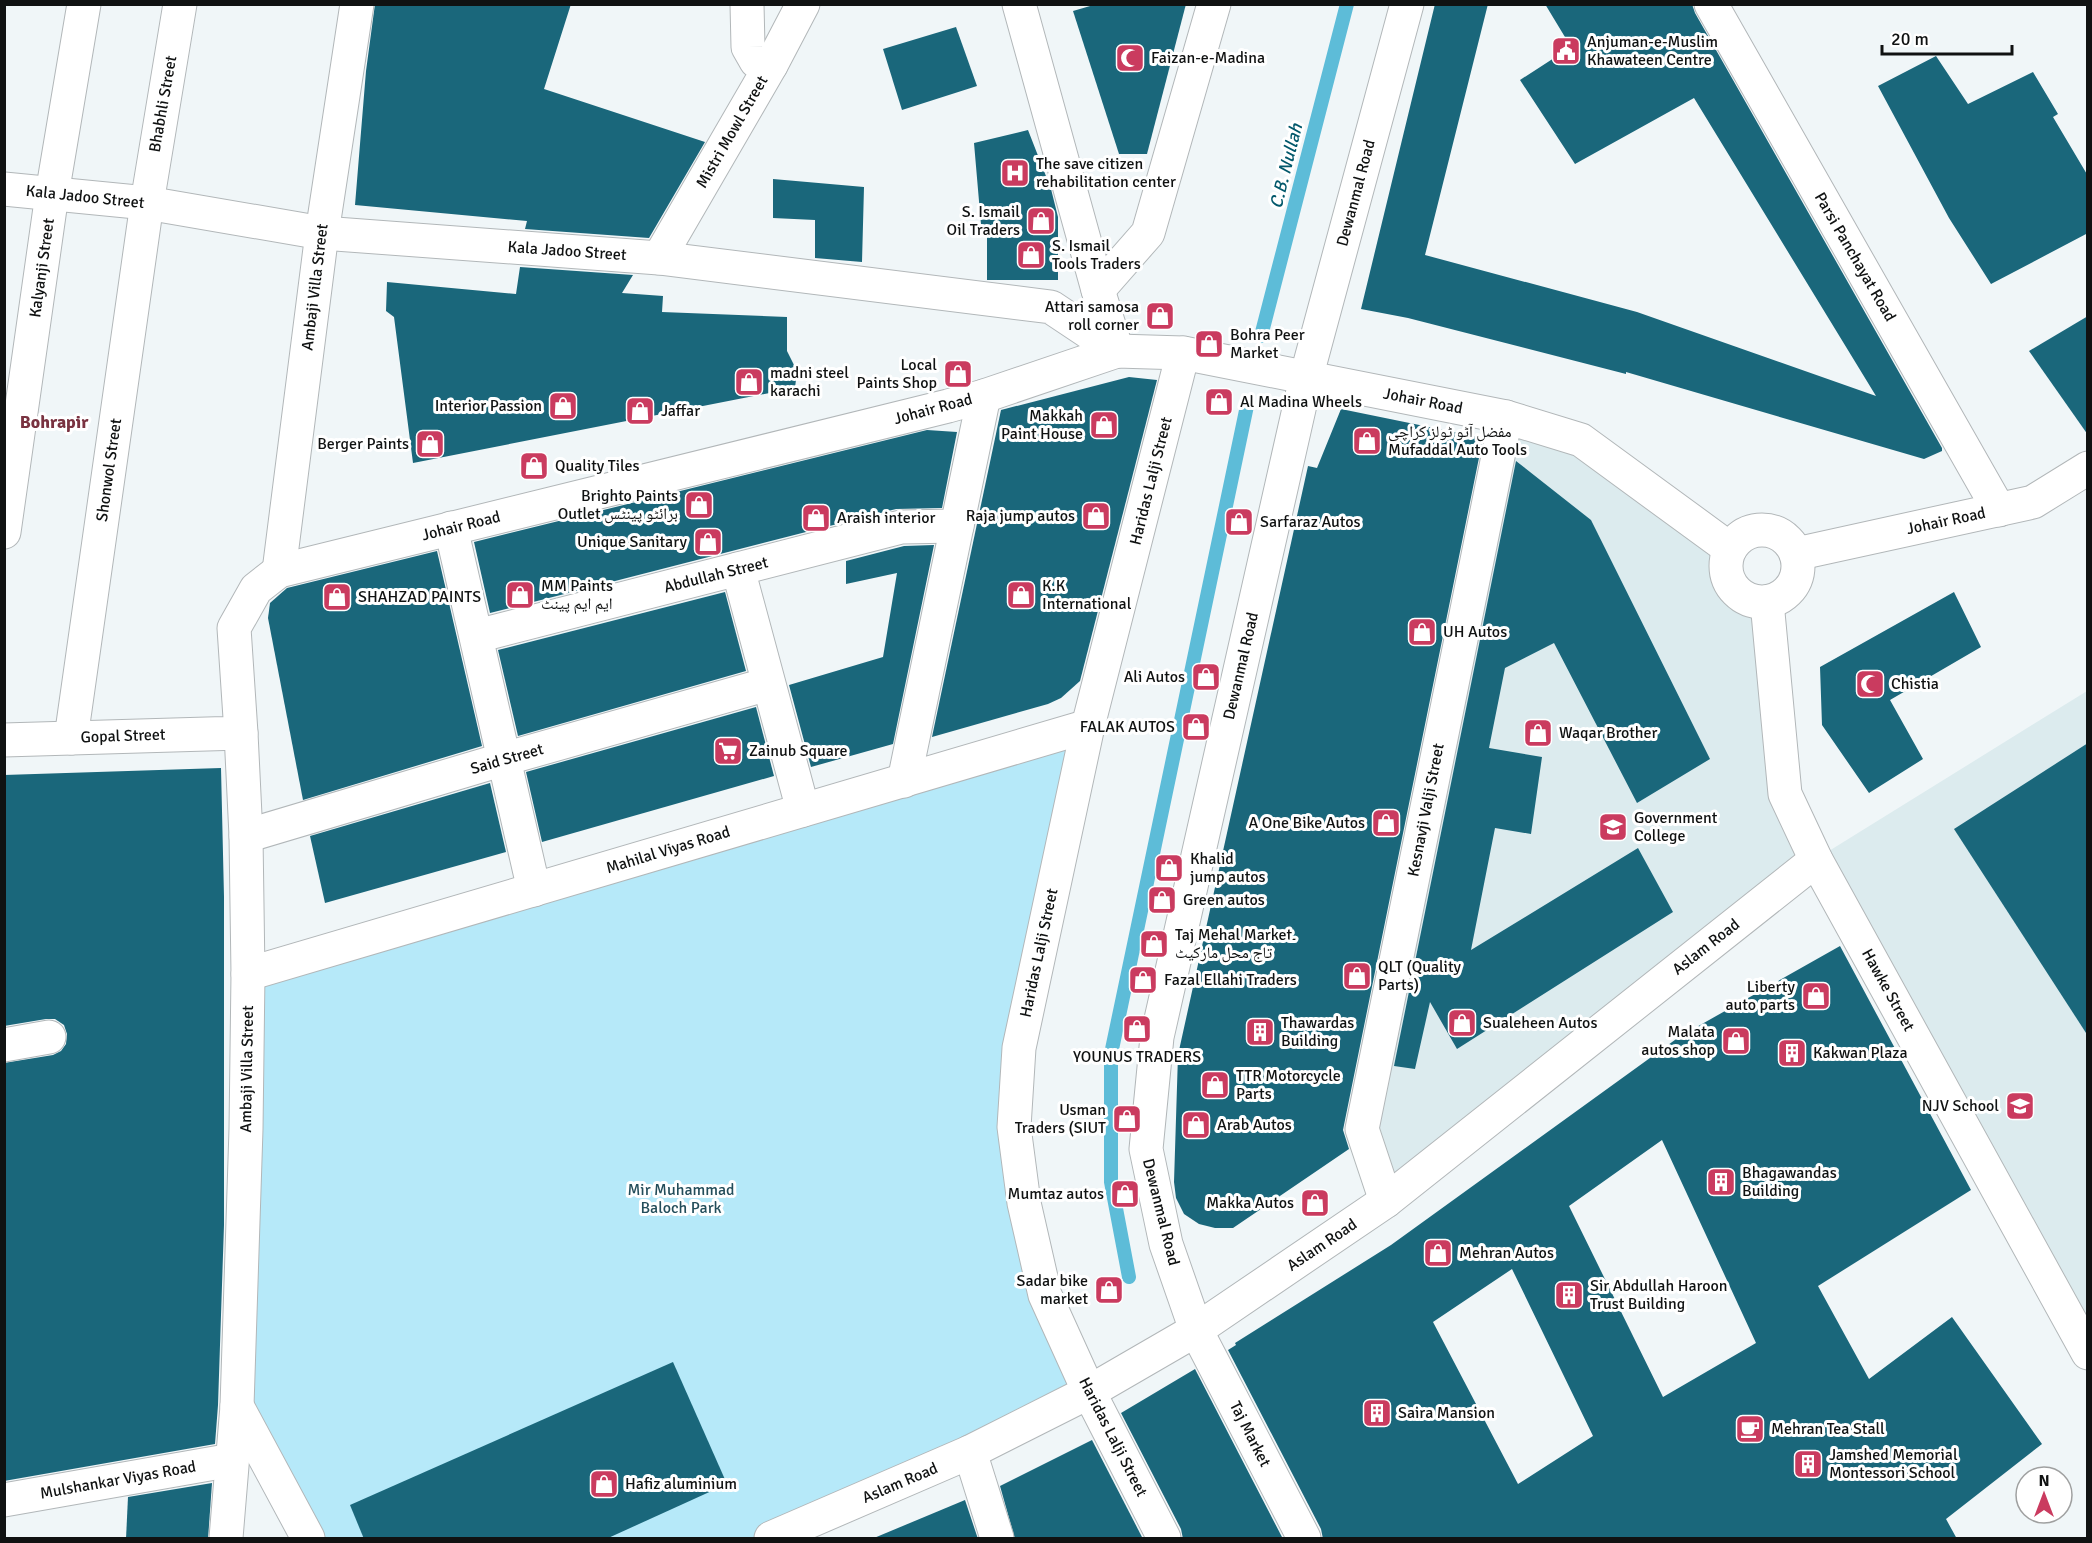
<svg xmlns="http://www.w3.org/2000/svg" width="2092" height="1543" viewBox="0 0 2092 1543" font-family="Signika,'Noto Naskh Arabic',sans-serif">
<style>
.built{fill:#dcebee}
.green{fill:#b6e9f9}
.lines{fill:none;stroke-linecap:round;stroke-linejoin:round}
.stream{stroke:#5dbcd8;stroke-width:14}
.building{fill:#1a677b;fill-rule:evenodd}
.minor-casing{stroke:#b2b7b9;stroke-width:35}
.tertiary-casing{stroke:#b2b7b9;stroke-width:35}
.minor{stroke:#fff;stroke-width:33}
.tertiary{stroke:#fff;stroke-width:33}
.labels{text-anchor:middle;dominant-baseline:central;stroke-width:6;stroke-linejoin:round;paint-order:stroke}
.poi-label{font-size:16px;fill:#101212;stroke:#fff;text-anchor:start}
.street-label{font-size:16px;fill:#101212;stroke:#fff}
.park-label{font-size:16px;fill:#234d5a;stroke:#fff}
.water-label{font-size:18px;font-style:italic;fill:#02586b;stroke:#fff}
.neighbourhood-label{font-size:18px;font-weight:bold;fill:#793240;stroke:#fff}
</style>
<rect width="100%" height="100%" fill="#f0f6f8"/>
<polygon class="built" points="1506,417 1581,440 1726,559 1726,571 1730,582 1736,590 1745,597 1756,601 1816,859 2087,691 2087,1353 1816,860 1386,1201 1365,1138"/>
<polygon class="green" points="1088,726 1014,1127 1089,1392 771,1538 309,1538 238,1405 248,974"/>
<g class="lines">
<g class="stream">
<polyline points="1261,336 1347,4"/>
<polyline points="1129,1277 1111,1182 1111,1054 1248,401"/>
</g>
</g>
<g class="building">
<polygon points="375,4 571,4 544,89 705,142 649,238 525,229 527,221 355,205 366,71"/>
<polygon points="1097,4 1186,4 1147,154 1119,154 1073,11"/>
<polygon points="1435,4 1488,4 1425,255 1637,312 1876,396 1694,98 1575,164 1520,80 1571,47 1545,4 1692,4 1695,13 1942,448 1942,451 1924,459 1626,372 1626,374 1408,318 1361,309"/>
<polygon points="956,27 977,86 902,110 883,49"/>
<polygon points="1936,56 1968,104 2033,72 2058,114 2053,117 2088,176 2088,233 1991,284 1949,218 1878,86"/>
<polygon points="1028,130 1051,189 1058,217 1058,280 987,280 987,236 982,236 974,143"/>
<polygon points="773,179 864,187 862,262 815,258 815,220 773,218"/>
<polygon points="520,267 633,275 622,293 663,296 662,312 787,317 787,351 797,371 795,388 413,463 394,317 386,311 387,282 516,294"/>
<polygon points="2088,316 2088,435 2029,351"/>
<polygon points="1129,377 1157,380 1080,681 1061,698 1048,704 932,737 1001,410"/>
<polygon points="1341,409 1483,438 1344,1125 1343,1130 1349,1149 1233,1228 1215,1228 1199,1224 1184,1214 1176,1198 1174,1182 1178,1055 1308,466 1317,468"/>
<polygon points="927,430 957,432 942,508 896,509 490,613 474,542"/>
<polygon points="1516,461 1591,520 1710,759 1637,803 1554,643 1505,668 1489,748 1542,757 1531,834 1495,828 1471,950 1638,848 1673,912 1457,1049 1430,1002 1415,1069 1394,1066"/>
<polygon points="934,545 893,744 811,767 789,685 883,657 897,573 846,584 846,561 904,546"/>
<polygon points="437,551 482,746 303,800 268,618 270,603 287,588"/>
<polygon points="725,592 746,671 518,736 498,650"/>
<polygon points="1954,592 1981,647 1890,700 1923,759 1869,793 1822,725 1820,667"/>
<polygon points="756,707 774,776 542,842 526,772"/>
<polygon points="2088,743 2088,1036 1954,829"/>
<polygon points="221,768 224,897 224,1225 218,1405 215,1444 4,1481 4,1063 53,1055 61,1051 66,1044 67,1034 64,1025 55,1019 46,1019 4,1026 4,775"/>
<polygon points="490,783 506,852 325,903 310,836"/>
<path d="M1840 946 1971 1190 1818 1286 1869 1379 1952 1317 2042 1444 1946 1519 1957 1539H1323L1321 1529 1228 1350 1236 1345 1235 1343 1391 1245 1679 1037ZM1662 1140 1756 1343 1663 1397 1569 1206ZM1512 1269 1593 1436 1518 1484 1433 1322Z"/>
<polygon points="673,1362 727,1484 606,1539 364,1539 350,1505"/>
<polygon points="1195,1369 1283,1539 1183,1539 1181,1529 1121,1413"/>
<polygon points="1092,1440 1143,1539 1015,1539 1000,1486"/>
<polygon points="212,1483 208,1539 126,1539 128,1497"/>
<polygon points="965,1500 978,1539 874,1539 874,1538"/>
</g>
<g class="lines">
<g class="minor-casing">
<g id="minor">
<polyline points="747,4 748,47 756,61 771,65"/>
<polyline points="1019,4 1098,290 1117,351"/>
<polyline points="1711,4 1999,510"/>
<polyline points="659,258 771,65 803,4"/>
<polyline points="1098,290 1148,233 1214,4"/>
<polyline points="451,528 534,890"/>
<polyline points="4,532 52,194 84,4"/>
<polyline points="738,569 803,810"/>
<polyline points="279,571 322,233 357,4"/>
<polyline points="1767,602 1785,794 1816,860 2088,1353"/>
<polyline points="477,636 901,527 957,526"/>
<polyline points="71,738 147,203 180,4"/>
<polyline points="904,781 984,396"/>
<polyline points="246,836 504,759 768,684"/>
<polyline points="248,974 1088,726"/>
<polyline points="4,1045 49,1037"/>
<polyline points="1386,1201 1362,1129 1506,417"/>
<polyline points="237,1406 308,1538"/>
<polyline points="970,1452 997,1538"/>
<polyline points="4,1500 232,1460"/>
<polyline points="226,1538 237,1406 246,1129 248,974 246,836 241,733"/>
<polyline points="771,1538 970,1452 1089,1392 1196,1330 1386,1201 1816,860"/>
<polyline points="1164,1538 1089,1392 1045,1295 1024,1203 1014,1127 1019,1048 1088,726 1183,353"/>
<polyline points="1304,1538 1196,1330 1166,1244 1146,1149 1157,1037 1306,378 1407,4"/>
</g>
</g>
<g class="tertiary-casing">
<g id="tertiary">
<polyline points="4,189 147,203 322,233 659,258 1051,307 1117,351"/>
<circle cx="1762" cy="566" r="36"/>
<polyline points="1796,554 2033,502 2088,468"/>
<polyline points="4,740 241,733 234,628 256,589 279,571 948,406 984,396 1117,351 1183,353 1506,417 1581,440 1730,549"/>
</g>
</g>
<use href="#minor" class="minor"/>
<use href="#tertiary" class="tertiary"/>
</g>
<defs>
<g id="civic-square" transform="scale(1.5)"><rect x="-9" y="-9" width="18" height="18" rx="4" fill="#ca3b5f" stroke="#fff"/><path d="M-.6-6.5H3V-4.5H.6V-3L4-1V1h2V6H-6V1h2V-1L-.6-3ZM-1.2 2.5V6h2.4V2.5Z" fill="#fff"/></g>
<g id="mosque-square" transform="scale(1.5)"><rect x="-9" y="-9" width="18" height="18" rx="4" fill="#ca3b5f" stroke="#fff"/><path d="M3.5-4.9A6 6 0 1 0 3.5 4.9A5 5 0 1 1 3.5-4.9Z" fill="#fff"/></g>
<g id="hospital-square" transform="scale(1.5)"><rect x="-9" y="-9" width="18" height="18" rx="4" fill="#ca3b5f" stroke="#fff"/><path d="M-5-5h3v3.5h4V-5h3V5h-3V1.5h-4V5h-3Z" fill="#fff"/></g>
<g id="shop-square" transform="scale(1.5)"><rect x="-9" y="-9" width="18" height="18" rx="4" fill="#ca3b5f" stroke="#fff"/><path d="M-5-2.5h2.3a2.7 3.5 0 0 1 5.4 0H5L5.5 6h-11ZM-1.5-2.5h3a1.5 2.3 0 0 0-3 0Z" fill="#fff"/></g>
<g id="supermarket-square" transform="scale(1.5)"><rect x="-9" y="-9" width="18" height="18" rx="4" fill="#ca3b5f" stroke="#fff"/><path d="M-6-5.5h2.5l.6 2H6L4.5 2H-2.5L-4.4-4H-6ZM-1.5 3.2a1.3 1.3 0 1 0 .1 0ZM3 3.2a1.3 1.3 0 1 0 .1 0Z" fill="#fff"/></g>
<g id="school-square" transform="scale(1.5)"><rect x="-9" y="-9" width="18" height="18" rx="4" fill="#ca3b5f" stroke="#fff"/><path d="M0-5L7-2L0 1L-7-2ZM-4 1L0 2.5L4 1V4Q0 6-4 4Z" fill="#fff"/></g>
<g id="building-square" transform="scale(1.5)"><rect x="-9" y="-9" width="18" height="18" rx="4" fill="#ca3b5f" stroke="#fff"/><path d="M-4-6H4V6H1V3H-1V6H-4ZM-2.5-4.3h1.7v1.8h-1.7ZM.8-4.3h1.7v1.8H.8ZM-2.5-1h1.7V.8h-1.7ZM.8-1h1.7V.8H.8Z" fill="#fff"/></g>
<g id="cafe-square" transform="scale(1.5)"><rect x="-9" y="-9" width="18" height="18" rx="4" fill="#ca3b5f" stroke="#fff"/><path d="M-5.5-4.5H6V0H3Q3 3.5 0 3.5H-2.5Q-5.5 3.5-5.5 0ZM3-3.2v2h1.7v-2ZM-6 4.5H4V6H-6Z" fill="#fff"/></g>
</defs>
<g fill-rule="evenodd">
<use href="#civic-square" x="1566" y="51"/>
<use href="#mosque-square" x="1130" y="58"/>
<use href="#hospital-square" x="1015" y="173"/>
<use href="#shop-square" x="1041" y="221"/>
<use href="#shop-square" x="1031" y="255"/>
<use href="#shop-square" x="1160" y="316"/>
<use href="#shop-square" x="1209" y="344"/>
<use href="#shop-square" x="958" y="374"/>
<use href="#shop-square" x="749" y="382"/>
<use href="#shop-square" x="1219" y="402"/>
<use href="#shop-square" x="563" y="406"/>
<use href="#shop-square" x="640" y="411"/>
<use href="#shop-square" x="1104" y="425"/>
<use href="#shop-square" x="1367" y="441"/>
<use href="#shop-square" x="430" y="444"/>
<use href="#shop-square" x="534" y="466"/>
<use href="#shop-square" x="699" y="505"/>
<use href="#shop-square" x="1096" y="516"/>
<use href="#shop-square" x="816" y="518"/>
<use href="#shop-square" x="1239" y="522"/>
<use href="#shop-square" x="708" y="542"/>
<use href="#shop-square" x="520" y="595"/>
<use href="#shop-square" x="1021" y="595"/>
<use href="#shop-square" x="337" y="597"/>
<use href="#shop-square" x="1422" y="632"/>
<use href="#shop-square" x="1206" y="677"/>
<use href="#mosque-square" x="1870" y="684"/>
<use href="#shop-square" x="1196" y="727"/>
<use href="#shop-square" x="1538" y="733"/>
<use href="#supermarket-square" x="728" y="751"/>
<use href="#shop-square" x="1386" y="823"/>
<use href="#school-square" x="1613" y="827"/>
<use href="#shop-square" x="1169" y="868"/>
<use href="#shop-square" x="1162" y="900"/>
<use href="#shop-square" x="1154" y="944"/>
<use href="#shop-square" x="1357" y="976"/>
<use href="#shop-square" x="1143" y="980"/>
<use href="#shop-square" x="1816" y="996"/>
<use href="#shop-square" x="1462" y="1023"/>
<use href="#shop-square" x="1137" y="1029"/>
<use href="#building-square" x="1260" y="1032"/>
<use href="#shop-square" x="1736" y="1041"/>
<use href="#building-square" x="1792" y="1053"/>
<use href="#shop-square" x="1215" y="1085"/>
<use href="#school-square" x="2020" y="1106"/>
<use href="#shop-square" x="1127" y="1119"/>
<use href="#shop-square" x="1196" y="1125"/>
<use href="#building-square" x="1721" y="1182"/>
<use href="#shop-square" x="1125" y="1194"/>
<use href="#shop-square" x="1315" y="1203"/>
<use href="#shop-square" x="1438" y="1253"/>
<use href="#shop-square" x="1109" y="1290"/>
<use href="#building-square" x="1569" y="1295"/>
<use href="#building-square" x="1377" y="1413"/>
<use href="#cafe-square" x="1750" y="1429"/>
<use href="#building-square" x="1808" y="1464"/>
<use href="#shop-square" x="604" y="1484"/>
</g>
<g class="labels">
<g class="poi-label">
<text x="1587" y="42">Anjuman-e-Muslim<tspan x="1587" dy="18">Khawateen Centre</tspan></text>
<text x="1151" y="58">Faizan-e-Madina</text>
<text x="1036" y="164">The save citizen<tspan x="1036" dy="18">rehabilitation center</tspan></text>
<text x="1020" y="212" text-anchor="end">S. Ismail<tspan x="1020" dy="18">Oil Traders</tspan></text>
<text x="1052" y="246">S. Ismail<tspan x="1052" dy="18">Tools Traders</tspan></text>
<text x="1139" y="307" text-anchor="end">Attari samosa<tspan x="1139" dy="18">roll corner</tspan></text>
<text x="1230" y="335">Bohra Peer<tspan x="1230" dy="18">Market</tspan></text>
<text x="937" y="365" text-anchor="end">Local<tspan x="937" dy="18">Paints Shop</tspan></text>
<text x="770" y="373">madni steel<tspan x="770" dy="18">karachi</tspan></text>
<text x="1240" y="402">Al Madina Wheels</text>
<text x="542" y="406" text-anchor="end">Interior Passion</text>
<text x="661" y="411">Jaffar</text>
<text x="1083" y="416" text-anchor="end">Makkah<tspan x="1083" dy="18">Paint House</tspan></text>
<text x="1388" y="432">مفضل آٹو ٹولز کراچی<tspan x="1388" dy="18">Mufaddal Auto Tools</tspan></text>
<text x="409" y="444" text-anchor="end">Berger Paints</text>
<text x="555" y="466">Quality Tiles</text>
<text x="678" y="496" text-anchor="end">Brighto Paints<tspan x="678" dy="18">Outlet برائٹو پینٹس</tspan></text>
<text x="1075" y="516" text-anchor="end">Raja jump autos</text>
<text x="837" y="518">Araish interior</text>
<text x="1260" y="522">Sarfaraz Autos</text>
<text x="687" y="542" text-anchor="end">Unique Sanitary</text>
<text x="541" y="586">MM Paints<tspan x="541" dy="18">ایم ایم پینٹ</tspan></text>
<text x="1042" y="586">K.K<tspan x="1042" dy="18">International</tspan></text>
<text x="358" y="597">SHAHZAD PAINTS</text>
<text x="1443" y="632">UH Autos</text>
<text x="1185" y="677" text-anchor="end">Ali Autos</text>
<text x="1891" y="684">Chistia</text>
<text x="1175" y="727" text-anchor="end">FALAK AUTOS</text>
<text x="1559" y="733">Waqar Brother</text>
<text x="749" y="751">Zainub Square</text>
<text x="1634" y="818">Government<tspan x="1634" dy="18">College</tspan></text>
<text x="1365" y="823" text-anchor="end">A One Bike Autos</text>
<text x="1190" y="859">Khalid<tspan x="1190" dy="18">jump autos</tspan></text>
<text x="1183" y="900">Green autos</text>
<text x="1175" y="935">Taj Mehal Market۔<tspan x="1175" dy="18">تاج محل مارکیٹ</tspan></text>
<text x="1378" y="967">QLT (Quality<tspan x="1378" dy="18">Parts)</tspan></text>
<text x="1164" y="980">Fazal Ellahi Traders</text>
<text x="1795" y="987" text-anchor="end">Liberty<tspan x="1795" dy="18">auto parts</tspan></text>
<text x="1281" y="1023">Thawardas<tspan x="1281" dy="18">Building</tspan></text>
<text x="1483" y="1023">Sualeheen Autos</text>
<text x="1715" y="1032" text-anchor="end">Malata<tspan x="1715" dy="18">autos shop</tspan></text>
<text x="1813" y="1053">Kakwan Plaza</text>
<text x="1137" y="1057" text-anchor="middle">YOUNUS TRADERS</text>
<text x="1236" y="1076">TTR Motorcycle<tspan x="1236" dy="18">Parts</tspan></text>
<text x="1999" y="1106" text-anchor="end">NJV School</text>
<text x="1106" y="1110" text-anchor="end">Usman<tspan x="1106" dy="18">Traders (SIUT</tspan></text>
<text x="1217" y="1125">Arab Autos</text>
<text x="1742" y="1173">Bhagawandas<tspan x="1742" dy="18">Building</tspan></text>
<text x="1104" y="1194" text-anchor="end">Mumtaz autos</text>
<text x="1294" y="1203" text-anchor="end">Makka Autos</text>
<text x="1459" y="1253">Mehran Autos</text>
<text x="1088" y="1281" text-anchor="end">Sadar bike<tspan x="1088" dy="18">market</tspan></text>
<text x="1590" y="1286">Sir Abdullah Haroon<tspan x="1590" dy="18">Trust Building</tspan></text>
<text x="1398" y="1413">Saira Mansion</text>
<text x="1771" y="1429">Mehran Tea Stall</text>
<text x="1829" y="1455">Jamshed Memorial<tspan x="1829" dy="18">Montessori School</tspan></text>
<text x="625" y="1484">Hafiz aluminium</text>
</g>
<g class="street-label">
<text transform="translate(163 104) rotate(-80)">Bhabhli Street</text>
<text transform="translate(732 132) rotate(-60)">Mistri Mowl Street</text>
<text transform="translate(1356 193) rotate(-75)">Dewanmal Road</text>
<text transform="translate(85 197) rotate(6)">Kala Jadoo Street</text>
<text transform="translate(567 251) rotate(4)">Kala Jadoo Street</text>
<text transform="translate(1855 257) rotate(60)">Parsi Panchayat Road</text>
<text transform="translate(42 268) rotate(-82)">Kalyanji Street</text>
<text transform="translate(315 287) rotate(-83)">Ambaji Villa Street</text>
<text transform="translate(1423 401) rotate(11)">Johair Road</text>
<text transform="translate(933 409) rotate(-15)">Johair Road</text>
<text transform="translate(109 470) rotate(-82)">Shonwol Street</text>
<text transform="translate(1151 481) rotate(-76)">Haridas Lalji Street</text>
<text transform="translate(1946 521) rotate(-12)">Johair Road</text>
<text transform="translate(461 526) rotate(-14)">Johair Road</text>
<text transform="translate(716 575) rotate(-14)">Abdullah Street</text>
<text transform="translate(1241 666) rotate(-77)">Dewanmal Road</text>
<text transform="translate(123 736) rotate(-2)">Gopal Street</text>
<text transform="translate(507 759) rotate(-16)">Said Street</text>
<text transform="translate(1426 810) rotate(-79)">Kesnavji Valji Street</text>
<text transform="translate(668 850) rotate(-17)">Mahilal Viyas Road</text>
<text transform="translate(1706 947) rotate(-38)">Aslam Road</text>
<text transform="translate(1039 953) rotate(-78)">Haridas Lalji Street</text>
<text transform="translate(1888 990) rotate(61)">Hawke Street</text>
<text transform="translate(247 1069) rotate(-89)">Ambaji Villa Street</text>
<text transform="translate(1161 1212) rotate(76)">Dewanmal Road</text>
<text transform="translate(1322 1245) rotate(-34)">Aslam Road</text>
<text transform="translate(1250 1434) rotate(63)">Taj Market</text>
<text transform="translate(1113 1437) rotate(63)">Haridas Lalji Street</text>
<text transform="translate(118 1480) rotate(-10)">Mulshankar Viyas Road</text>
<text transform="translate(900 1483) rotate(-23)">Aslam Road</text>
</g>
<g class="park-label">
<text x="681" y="1190">Mir Muhammad<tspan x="681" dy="18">Baloch Park</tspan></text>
</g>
<g class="water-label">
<text transform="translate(1286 166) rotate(-76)">C.B. Nullah</text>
</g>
<g class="neighbourhood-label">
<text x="54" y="422">Bohrapir</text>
</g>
</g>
<rect width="2092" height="1543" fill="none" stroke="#101212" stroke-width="12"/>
<g transform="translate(2044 1495)"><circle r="28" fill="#ffffff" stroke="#9fa0a0" stroke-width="1.5"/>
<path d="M0-4.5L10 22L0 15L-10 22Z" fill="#ca3b5f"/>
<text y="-9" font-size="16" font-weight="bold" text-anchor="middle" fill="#101212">N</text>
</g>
<path d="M1882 45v9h130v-9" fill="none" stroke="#101212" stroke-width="3"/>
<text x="1891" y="45" font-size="18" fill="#101212" stroke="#ffffff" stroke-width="4.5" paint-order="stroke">20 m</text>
</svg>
